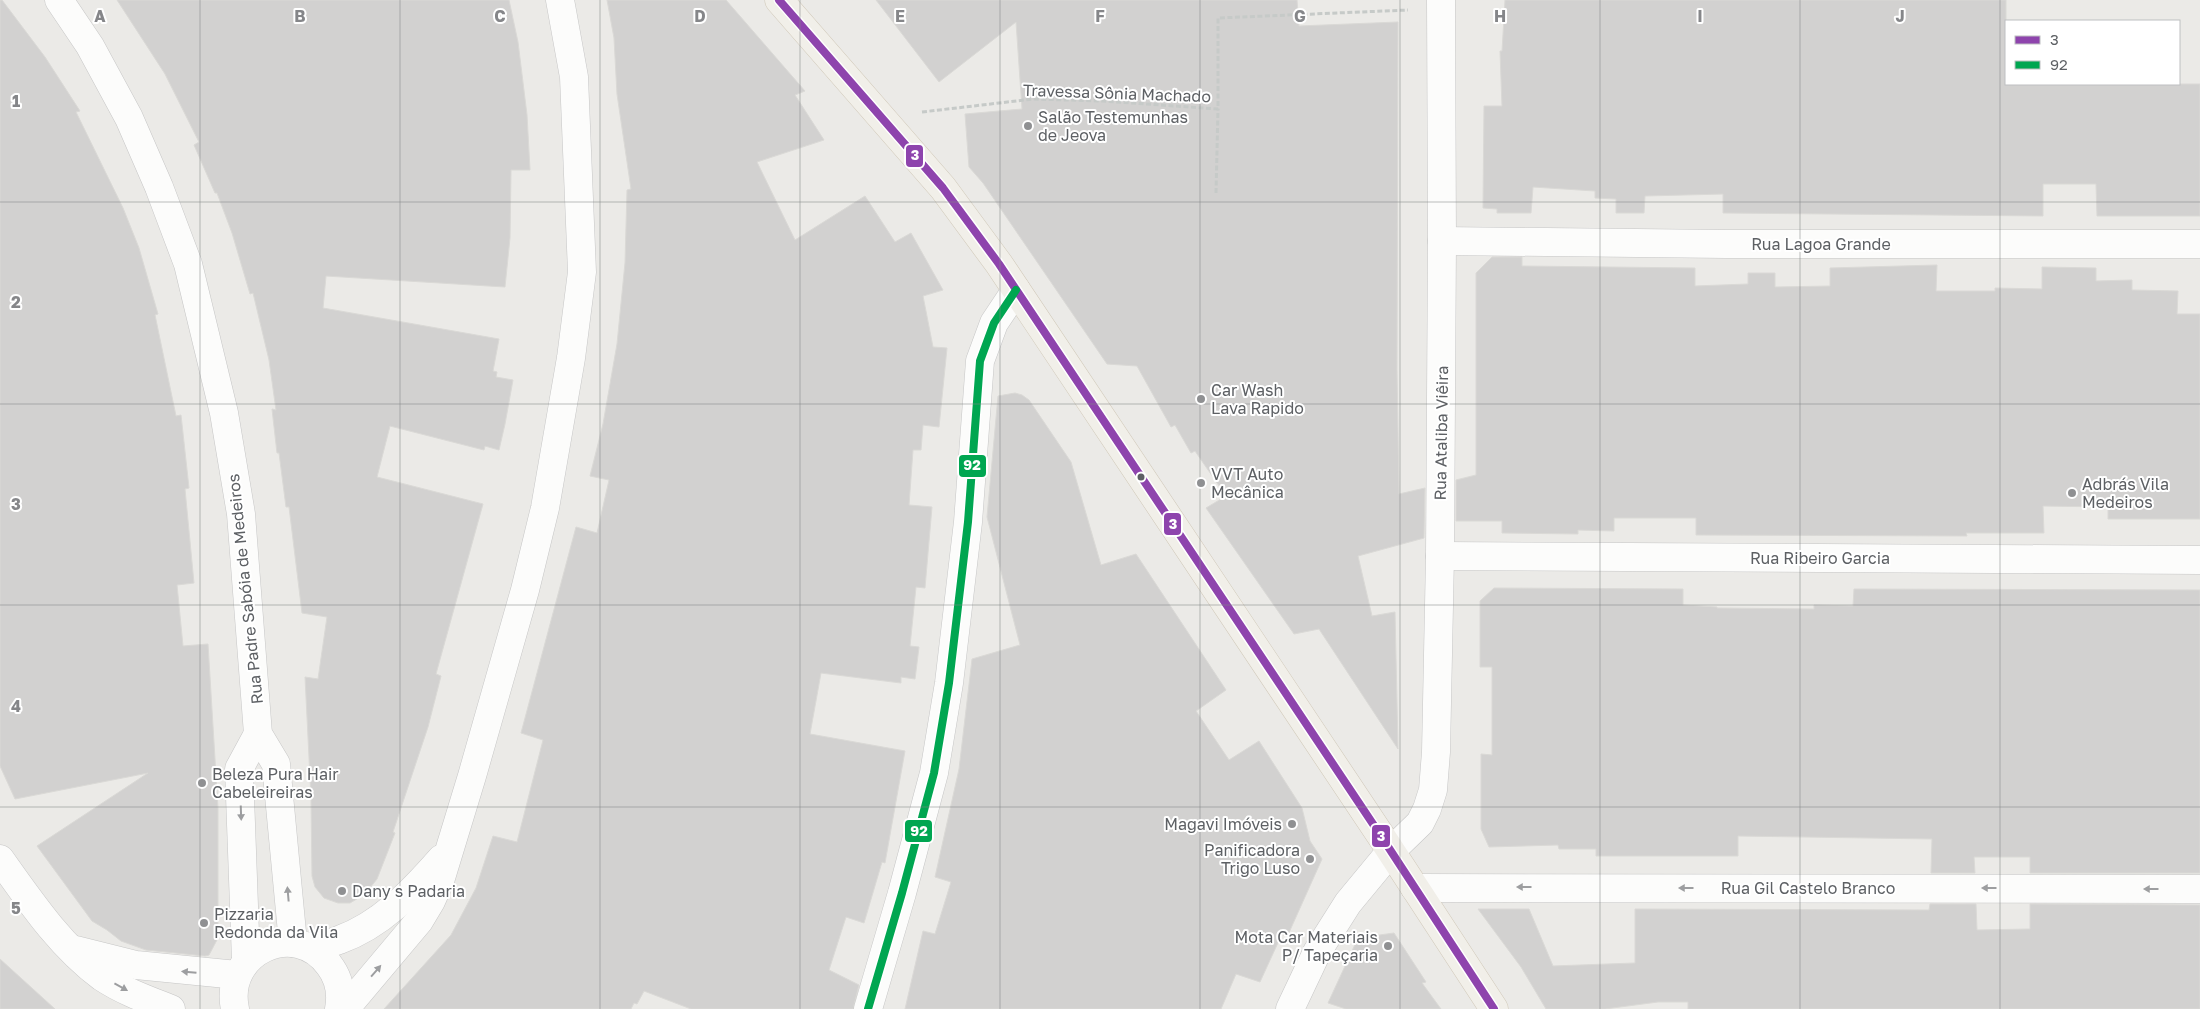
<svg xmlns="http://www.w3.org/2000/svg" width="2200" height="1009" viewBox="0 0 2200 1009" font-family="'Golos Text',sans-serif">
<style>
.building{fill:#d2d1d0;stroke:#dad9d6}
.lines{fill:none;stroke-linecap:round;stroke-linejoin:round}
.minor-casing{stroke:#c6c6c6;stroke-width:29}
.major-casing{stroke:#d0c8b8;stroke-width:29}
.path{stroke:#c6cac8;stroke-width:3;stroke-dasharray:5 2.5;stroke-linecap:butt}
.minor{stroke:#fcfcfb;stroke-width:28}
.major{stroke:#f1efe9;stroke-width:28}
.bus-1-casing{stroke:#fff;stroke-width:11}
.bus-2-casing{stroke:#fff;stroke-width:11}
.bus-1{stroke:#8e44ad;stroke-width:8}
.bus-2{stroke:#00a651;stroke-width:8}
.oneway{fill:#9d9ea0}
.grid{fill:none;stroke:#858689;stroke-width:1;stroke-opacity:0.55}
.poi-dot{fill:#8f9092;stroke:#fff;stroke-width:2}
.bus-dot{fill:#5d6064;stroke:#fff;stroke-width:2}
.labels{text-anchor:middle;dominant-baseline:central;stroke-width:4;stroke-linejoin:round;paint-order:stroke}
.street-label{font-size:16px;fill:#5d6064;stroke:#fff}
.poi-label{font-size:16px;fill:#5d6064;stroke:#fff;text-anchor:start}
.grid-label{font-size:16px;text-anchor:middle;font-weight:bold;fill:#858689;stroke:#fff;stroke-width:4;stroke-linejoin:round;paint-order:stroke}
.line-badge{stroke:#fff;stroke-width:2}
.badge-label{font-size:14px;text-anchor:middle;font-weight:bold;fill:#fff}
</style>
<rect width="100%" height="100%" fill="#ebeae7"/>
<g class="building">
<polygon points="0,0 2,0 45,57 80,111 76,112 123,208 139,248 158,314 155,315 176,416 181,415 189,488 185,489 194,583 177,585 183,646 208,644 218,808 218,938 209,955 205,956 146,950 121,941 107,930 92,921 37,846 148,773 15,799 0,766"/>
<polygon points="117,0 509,0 518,42 527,115 530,170 511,170 510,238 505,287 326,276 323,308 499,339 493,371 497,372 496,377 513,380 505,424 499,450 485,446 484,450 390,426 377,477 483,504 436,674 441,676 428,727 393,832 395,833 377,879 365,894 350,903 338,903 324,898 315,887 312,876 311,798 305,677 318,679 327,617 302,613 289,507 286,507 279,453 277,453 272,409 276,410 269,360 253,293 250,294 232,233 217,193 215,193 194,145 199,142 165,74"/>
<polygon points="607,0 726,0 805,91 795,95 824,140 757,162 795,240 865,196 895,242 911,233 943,290 923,296 933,347 947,348 939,427 923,425 921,450 913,450 909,505 932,507 925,588 916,587 910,646 919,647 915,679 901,677 901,683 821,673 810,734 905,751 885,863 882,862 864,923 846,917 829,970 859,985 853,1009 691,1009 644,991 637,1004 634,1003 631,1009 384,1009 451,935 476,888 493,836 517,842 543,740 521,733 576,527 597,533 609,480 590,476 603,424 617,344 625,263 627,190 631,189 617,94 614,38"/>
<polygon points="876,0 1297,0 1299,26 1398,22 1397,370 1399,494 1425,488 1424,538 1358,556 1372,616 1395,612 1398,749 1319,629 1294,634 1206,508 1226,496 1195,451 1191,453 1175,425 1171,427 1137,366 1107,364 983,183 969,167 965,114 1022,109 1016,22 939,82"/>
<polygon points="1505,0 2006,0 2006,84 2200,84 2200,216 2097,216 2096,184 2043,184 2043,216 1723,213 1723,194 1645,196 1644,213 1616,213 1616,199 1595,198 1595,191 1533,187 1531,213 1497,213 1497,209 1483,208 1484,106 1502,106 1500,51 1502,51"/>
<polygon points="1492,257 1522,257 1522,266 1695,268 1695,286 1748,284 1748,273 1775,273 1775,287 1830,286 1830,268 1937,265 1936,291 1995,291 1995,288 2042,289 2042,267 2096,268 2096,281 2132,280 2132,290 2178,291 2177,314 2200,314 2200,519 2108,519 2108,507 2043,506 2044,533 1966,533 1967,536 1696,535 1696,518 1614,518 1614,531 1578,530 1578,534 1502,533 1502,521 1456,521 1456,480 1476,475 1476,273"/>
<polygon points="1015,393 1022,395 1029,400 1071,462 1101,565 1136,554 1226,690 1196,711 1229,760 1259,741 1302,808 1310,841 1322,859 1287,937 1282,934 1260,982 1236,974 1221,1009 905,1009 923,931 935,934 951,882 935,877 959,769 972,659 1020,645 987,517 998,396"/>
<polygon points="1494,588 1683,589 1683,605 1717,607 1717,608 1814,609 1814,605 1853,606 1854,589 2200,590 2200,873 2030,873 2030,857 1974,857 1975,873 1931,873 1932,839 1738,836 1738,856 1596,856 1596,849 1559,849 1558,845 1489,847 1481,829 1481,754 1492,755 1492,667 1480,667 1480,601"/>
<polygon points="1930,904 1976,904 1977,930 2030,929 2030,904 2200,905 2200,1009 1688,1009 1688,1002 1658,1002 1605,1009 1546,1009 1521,967 1478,909 1529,909 1553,966 1635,963 1635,909 1929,910"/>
<polygon points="1394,933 1426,982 1422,983 1441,1009 1346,1009 1328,1003 1358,938"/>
<polygon points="0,959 55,1009 0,1009"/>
</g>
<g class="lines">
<g class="minor-casing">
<g id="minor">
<polyline points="59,0 90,46 129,118 159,187 188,264 224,413 241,514 258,734 276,764 293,943"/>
<polyline points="1442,241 1726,244 2200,244"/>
<polyline points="1440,556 2200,560"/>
<path d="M0 859C30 901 60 946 102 977 123 991 148 1000 171 1009"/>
<polyline points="1415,888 2200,889"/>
<path d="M309 947C319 945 330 944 339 940 381 925 412 892 441 859"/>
<polyline points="76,950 136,965 237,975"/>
<polyline points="246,961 239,769 258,734"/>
<path d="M235 1009C223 952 295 918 329 965 339 978 342 993 339 1009"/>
<polyline points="345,1009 419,921 431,901 440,881 472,776 525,590 545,508 571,358 582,272 574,77 560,0"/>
<polyline points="868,1009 902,893 934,773 949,683 968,522 980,361 994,323 1016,290"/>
<polyline points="1290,1009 1317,952 1348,903 1391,851 1420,823 1427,809 1433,790 1436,752 1440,556 1442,241 1441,0"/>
</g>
</g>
<g class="major-casing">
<polyline id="major" points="779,0 943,188 999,264 1383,839 1494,1009"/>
</g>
<g class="path">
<polyline points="922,112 1033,99 1103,101 1218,109 1218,18 1408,10"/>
<polyline points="1216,193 1218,109"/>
</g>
<use href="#minor" class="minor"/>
<use href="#major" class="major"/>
<g class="bus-1-casing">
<polyline id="bus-1" points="779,0 943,188 999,264 1383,839 1494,1009"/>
</g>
<g class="bus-2-casing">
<polyline id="bus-2" points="868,1009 902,893 934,773 949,683 968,522 980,361 994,323 1016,290"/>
</g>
<use href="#bus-1" class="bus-1"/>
<use href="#bus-2" class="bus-2"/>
</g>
<defs><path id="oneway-solid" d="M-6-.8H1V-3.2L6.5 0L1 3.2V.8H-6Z" transform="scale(1.25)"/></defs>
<g class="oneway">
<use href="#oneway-solid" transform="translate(241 813) rotate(88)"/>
<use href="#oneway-solid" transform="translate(1524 887) rotate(-180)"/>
<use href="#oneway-solid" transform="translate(1686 888) rotate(-180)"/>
<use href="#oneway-solid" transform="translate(1989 888) rotate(-180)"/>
<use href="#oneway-solid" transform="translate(2151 889) rotate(-180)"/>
<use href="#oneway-solid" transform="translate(288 894) rotate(-95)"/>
<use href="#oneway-solid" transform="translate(376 971) rotate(-49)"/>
<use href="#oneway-solid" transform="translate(189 972) rotate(-175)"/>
<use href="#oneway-solid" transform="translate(121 987) rotate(29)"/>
</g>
<path class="grid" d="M200 0V1009M400 0V1009M600 0V1009M800 0V1009M1000 0V1009M1200 0V1009M1400 0V1009M1600 0V1009M1800 0V1009M2000 0V1009M0 202H2200M0 404H2200M0 605H2200M0 807H2200"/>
<g class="poi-dot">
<circle cx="1028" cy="126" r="5"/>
<circle cx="1201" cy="399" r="5"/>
<circle cx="1201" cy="483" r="5"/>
<circle cx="2072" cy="493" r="5"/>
<circle cx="202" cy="783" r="5"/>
<circle cx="1292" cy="824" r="5"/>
<circle cx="1310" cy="859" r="5"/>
<circle cx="342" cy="891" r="5"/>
<circle cx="204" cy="923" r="5"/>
<circle cx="1388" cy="946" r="5"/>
</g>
<circle class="bus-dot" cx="1141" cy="477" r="4.5"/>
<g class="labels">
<g class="street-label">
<text transform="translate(1117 93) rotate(2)">Travessa Sônia Machado</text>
<text x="1821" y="244">Rua Lagoa Grande</text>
<text transform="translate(1441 433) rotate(-89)">Rua Ataliba Viêira</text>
<text x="1820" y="558">Rua Ribeiro Garcia</text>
<text transform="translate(245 589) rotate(-96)">Rua Padre Sabóia de Medeiros</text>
<text x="1808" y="888">Rua Gil Castelo Branco</text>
</g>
<g class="poi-label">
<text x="1038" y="117">Salão Testemunhas<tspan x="1038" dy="18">de Jeova</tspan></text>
<text x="1211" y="390">Car Wash<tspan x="1211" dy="18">Lava Rapido</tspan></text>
<text x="1211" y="474">VVT Auto<tspan x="1211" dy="18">Mecânica</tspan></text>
<text x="2082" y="484">Adbrás Vila<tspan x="2082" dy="18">Medeiros</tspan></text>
<text x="212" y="774">Beleza Pura Hair<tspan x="212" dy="18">Cabeleireiras</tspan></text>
<text x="1282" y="824" text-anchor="end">Magavi Imóveis</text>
<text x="1300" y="850" text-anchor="end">Panificadora<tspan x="1300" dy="18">Trigo Luso</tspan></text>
<text x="352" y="891">Dany s Padaria</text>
<text x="214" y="914">Pizzaria<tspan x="214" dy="18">Redonda da Vila</tspan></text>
<text x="1378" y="937" text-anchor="end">Mota Car Materiais<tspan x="1378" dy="18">P/ Tapeçaria</tspan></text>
</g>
</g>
<g class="grid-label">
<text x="100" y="22">A</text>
<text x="300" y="22">B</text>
<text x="500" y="22">C</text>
<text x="700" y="22">D</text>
<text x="900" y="22">E</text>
<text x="1100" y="22">F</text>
<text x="1300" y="22">G</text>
<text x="1500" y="22">H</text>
<text x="1700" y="22">I</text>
<text x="1900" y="22">J</text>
<text x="16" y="107">1</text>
<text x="16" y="308">2</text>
<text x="16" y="510">3</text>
<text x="16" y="712">4</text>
<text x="16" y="914">5</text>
</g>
<g class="line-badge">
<rect x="905" y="144" width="19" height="24" rx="5" fill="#8e44ad"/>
<rect x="958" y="454" width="29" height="24" rx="5" fill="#00a651"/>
<rect x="1163" y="512" width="19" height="24" rx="5" fill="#8e44ad"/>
<rect x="904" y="819" width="29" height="24" rx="5" fill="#00a651"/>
<rect x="1371" y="824" width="20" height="24" rx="5" fill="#8e44ad"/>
</g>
<g class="badge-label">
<text x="915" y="160">3</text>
<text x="972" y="470">92</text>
<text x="1173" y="529">3</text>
<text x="919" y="836">92</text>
<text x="1381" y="841">3</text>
</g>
<rect x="2005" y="20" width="175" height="65" fill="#ffffff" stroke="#bebfc1"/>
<rect x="2015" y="36" width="25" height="8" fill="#8e44ad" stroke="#bebfc1"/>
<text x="2050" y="45" font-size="15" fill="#5d6064">3</text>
<rect x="2015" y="61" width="25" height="8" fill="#00a651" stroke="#bebfc1"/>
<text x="2050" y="70" font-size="15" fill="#5d6064">92</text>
</svg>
